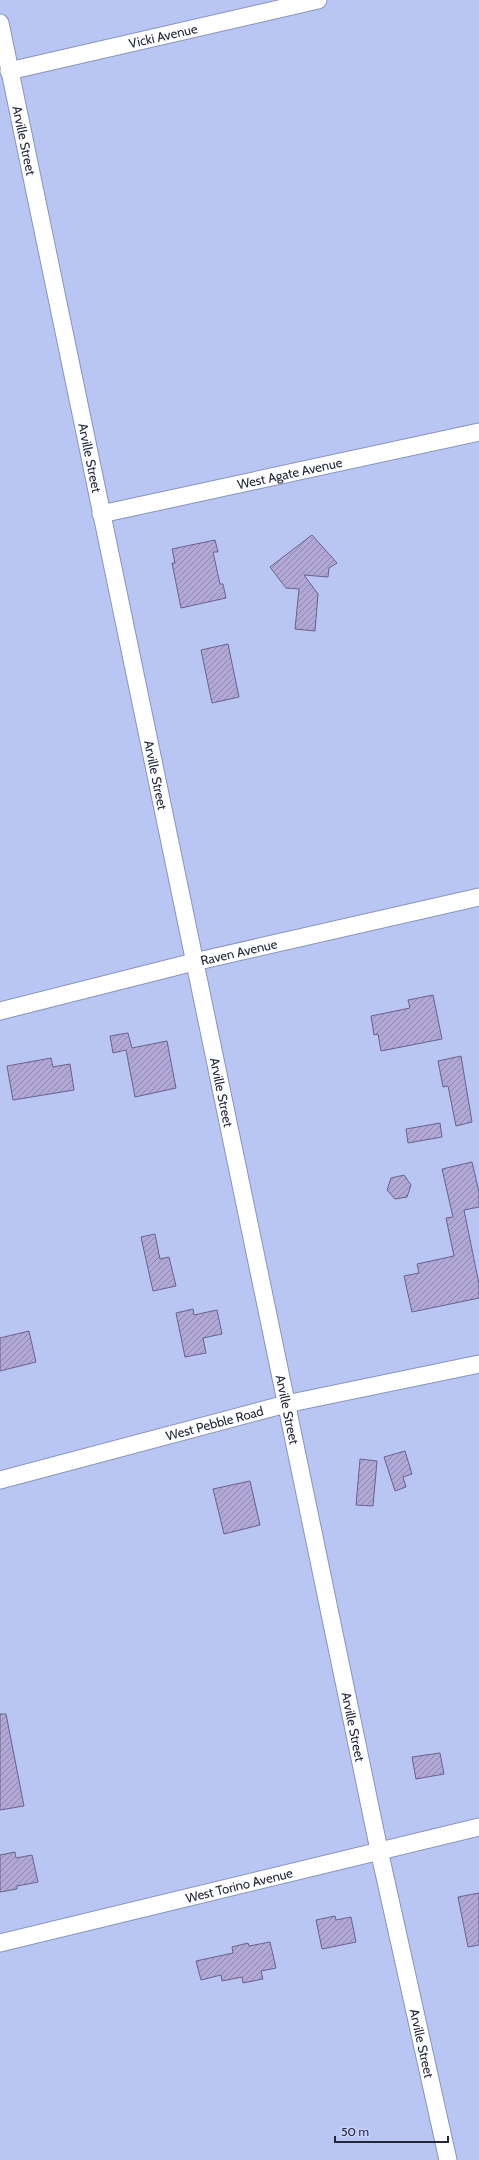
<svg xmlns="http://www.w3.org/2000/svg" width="479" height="2160" viewBox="0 0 479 2160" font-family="Cabin,sans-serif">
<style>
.building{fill:url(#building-hatch);stroke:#6a618c}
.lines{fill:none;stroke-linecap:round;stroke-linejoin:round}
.minor-casing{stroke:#8894c0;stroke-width:19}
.minor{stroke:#fff;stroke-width:17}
.labels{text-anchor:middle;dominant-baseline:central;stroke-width:3;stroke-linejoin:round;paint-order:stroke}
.street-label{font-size:13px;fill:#23283a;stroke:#c9d3f9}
</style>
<defs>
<pattern id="building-hatch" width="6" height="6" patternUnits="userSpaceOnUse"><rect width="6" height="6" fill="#b1a8d7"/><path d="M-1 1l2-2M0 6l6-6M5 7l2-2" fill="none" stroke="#9089af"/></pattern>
</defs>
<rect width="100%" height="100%" fill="#b9c6f4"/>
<g class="building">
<polygon points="312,535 337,563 329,568 328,577 304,575 318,594 315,631 295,629 299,589 286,588 270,567"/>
<polygon points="215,540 218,552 213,552 220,584 223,584 226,598 181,608 172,563 175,563 172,549"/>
<polygon points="228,644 239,697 212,703 201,650"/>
<polygon points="433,995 442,1039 381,1051 378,1034 374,1035 371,1016 410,1008 408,1000"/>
<polygon points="128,1033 132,1048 167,1041 176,1088 135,1097 126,1050 113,1053 110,1036"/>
<polygon points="461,1056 472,1122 456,1126 448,1086 443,1087 438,1061"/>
<polygon points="51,1058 53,1067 70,1064 74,1090 13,1100 7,1066"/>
<polygon points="440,1123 442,1137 408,1143 406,1129"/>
<polygon points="472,1162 479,1192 479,1207 464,1210 479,1284 479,1298 412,1312 404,1276 419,1273 417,1264 454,1256 446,1218 453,1217 442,1169"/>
<polygon points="404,1175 411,1185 407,1197 395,1199 387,1190 391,1178"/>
<polygon points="155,1234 160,1259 169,1257 176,1286 153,1291 141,1237"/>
<polygon points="193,1309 194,1315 217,1310 222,1334 203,1338 206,1353 185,1357 176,1313"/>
<polygon points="29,1331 36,1362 0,1371 0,1338"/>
<polygon points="405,1451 412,1474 403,1477 406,1487 395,1491 384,1457"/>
<polygon points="360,1459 377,1461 373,1506 356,1505"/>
<polygon points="250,1481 260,1525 224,1534 213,1489"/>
<polygon points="0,1714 6,1714 24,1806 0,1810"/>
<polygon points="440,1753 444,1774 416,1779 412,1757"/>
<polygon points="15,1852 16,1858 32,1855 38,1882 17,1886 17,1889 0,1892 0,1855"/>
<polygon points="479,1893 479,1945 468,1947 458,1897"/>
<polygon points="335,1916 336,1920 351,1917 356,1942 322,1949 316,1920"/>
<polygon points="270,1942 276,1968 261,1971 263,1979 243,1983 242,1977 222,1981 221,1975 201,1980 196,1961 233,1953 232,1947 248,1943 249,1946"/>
</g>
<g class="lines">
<g class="minor-casing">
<g id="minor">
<path id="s1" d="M0 23 379 1850 448 2160"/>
<path id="s2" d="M9 71 318 0"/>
<path id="s3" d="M101 514 479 432"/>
<path id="s4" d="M0 1011 194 962 479 897"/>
<path id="s5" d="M0 1480 286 1404 479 1364"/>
<path id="s6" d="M0 1943 479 1827"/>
</g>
</g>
<use href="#minor" class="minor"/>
</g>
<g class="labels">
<g class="street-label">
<text stroke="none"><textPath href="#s2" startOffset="158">Vicki Avenue</textPath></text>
<text stroke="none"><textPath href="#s1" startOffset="120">Arville Street</textPath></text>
<text stroke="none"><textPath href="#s1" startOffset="444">Arville Street</textPath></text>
<text stroke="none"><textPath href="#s3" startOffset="193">West Agate Avenue</textPath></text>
<text stroke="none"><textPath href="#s1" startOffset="768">Arville Street</textPath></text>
<text stroke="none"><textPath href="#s4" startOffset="246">Raven Avenue</textPath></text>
<text stroke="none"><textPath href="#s1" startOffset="1092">Arville Street</textPath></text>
<text stroke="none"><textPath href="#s1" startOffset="1416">Arville Street</textPath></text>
<text stroke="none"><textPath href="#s5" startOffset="222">West Pebble Road</textPath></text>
<text stroke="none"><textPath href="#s1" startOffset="1740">Arville Street</textPath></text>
<text stroke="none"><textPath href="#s6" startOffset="246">West Torino Avenue</textPath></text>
<text stroke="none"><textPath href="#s1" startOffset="2064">Arville Street</textPath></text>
</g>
</g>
<path d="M335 2136v6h113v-6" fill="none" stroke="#23283a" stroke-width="2"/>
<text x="341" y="2136" font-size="12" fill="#23283a" stroke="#c9d3f9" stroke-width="3" paint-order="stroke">50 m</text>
</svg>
